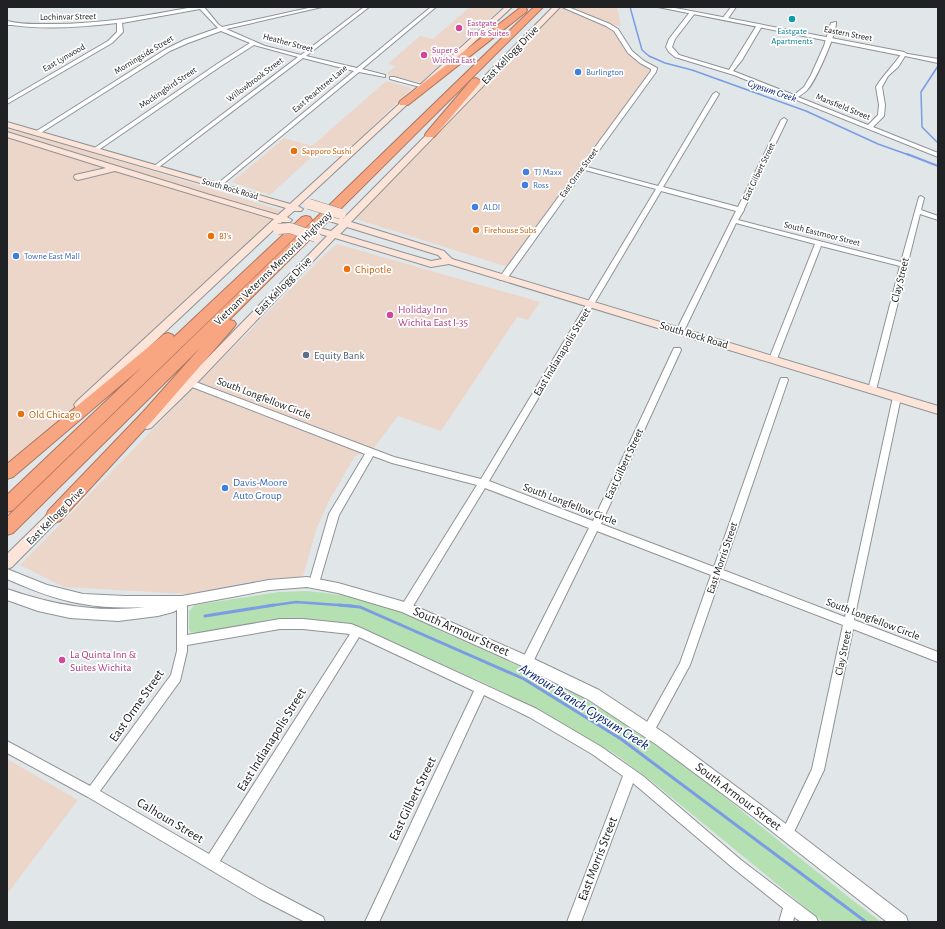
<svg xmlns="http://www.w3.org/2000/svg" width="945" height="929" viewBox="0 0 945 929" font-family="'Alegreya Sans',sans-serif">
<style>
.commercial{fill:#ecd6ca}
.green{fill:#b5e0b1}
.lines{fill:none;stroke-linecap:round;stroke-linejoin:round}
.stream-far3{stroke:#799ce5;stroke-width:1.5}
.stream-far2{stroke:#799ce5;stroke-width:2}
.stream-far1{stroke:#799ce5;stroke-width:2.5}
.stream{stroke:#799ce5;stroke-width:3}
.minor-casing{stroke:#8f9396;stroke-width:2}
.tertiary-casing{stroke:#8f9396;stroke-width:2}
.secondary-casing{stroke:#8f9396;stroke-width:2}
.motorway-casing{stroke:#ac7760;stroke-width:2}
.minor{fill:#fff;fill-rule:evenodd}
.tertiary{fill:#fff;fill-rule:evenodd}
.secondary{fill:#fde4d9;fill-rule:evenodd}
.motorway{fill:#f8a581;fill-rule:evenodd}
.secondary-bridge-casing{stroke:#8f9396;stroke-width:11;stroke-linecap:butt}
.secondary-bridge{stroke:#fde4d9;stroke-width:10}
.culture-dot{fill:#0f9aa8;stroke:#fff;stroke-width:1.5}
.hotel-dot{fill:#d1479c;stroke:#fff;stroke-width:1.5}
.shop-dot{fill:#3f7fe0;stroke:#fff;stroke-width:1.5}
.food-dot{fill:#e8710a;stroke:#fff;stroke-width:1.5}
.service-dot{fill:#5c6f8a;stroke:#fff;stroke-width:1.5}
.labels{text-anchor:middle;dominant-baseline:central;stroke-width:3.5;stroke-linejoin:round;paint-order:stroke}
.far-street-label{font-size:9px;fill:#202123;stroke:#fff}
.far-hotel-label{font-size:9px;fill:#b23c85;stroke:#fff;text-anchor:start}
.far-culture-label{font-size:9px;fill:#0d838f;stroke:#fff}
.far-shop-label{font-size:9px;fill:#366cbe;stroke:#fff;text-anchor:start}
.far-food-label{font-size:9px;fill:#c56008;stroke:#fff;text-anchor:start}
.far-water-label{font-size:10px;font-style:italic;fill:#052274;stroke:#fff}
.street-label{font-size:11px;fill:#202123;stroke:#fff}
.food-label{font-size:11px;fill:#c56008;stroke:#fff;text-anchor:start}
.hotel-label{font-size:11px;fill:#b23c85;stroke:#fff;text-anchor:start}
.service-label{font-size:11px;fill:#4e5e75;stroke:#fff;text-anchor:start}
.shop-label{font-size:11px;fill:#366cbe;stroke:#fff;text-anchor:start}
.near-street-label{font-size:13px;fill:#202123;stroke:#fff}
.near-water-label{font-size:14px;font-style:italic;fill:#052274;stroke:#fff}
</style>
<rect width="100%" height="100%" fill="#e1e6e9"/>
<g class="commercial">
<polygon points="470,7 502,7 420,83 386,74 396,66 388,64 420,36 433,39"/>
<polygon points="560,7 617,7 621,26 611,25 632,52 655,67 514,269 353,218"/>
<polygon points="386,81 412,88 340,158 317,152 270,195 232,182 284,138 312,146"/>
<polygon points="7,127 287,212 7,473"/>
<polygon points="337,244 540,302 528,320 517,317 441,431 398,416 373,449 355,456 329,501 317,527 303,576 248,582 189,594 64,587 20,565 323,256"/>
<polygon points="7,759 78,800 7,894"/>
</g>
<path class="green" d="M307 591C329 593 351 596 373 602 404 611 433 628 463 641 517 665 572 689 622 722 713 782 794 856 881 922H823L654 783 618 756 543 712 486 684 371 633 349 625 330 621 278 619 197 633 190 632 189 629V611L195 605 279 592Z"/>
<g class="lines">
<g class="stream-far3">
<polyline points="630,7 642,50 649,56 665,63 692,70 806,111 878,144 909,155"/>
<polyline points="938,66 921,92 922,127 938,143"/>
</g>
<polyline class="stream-far2" points="907,154 938,166"/>
<polyline class="stream-far1" points="268,606 296,602 352,606"/>
<g class="stream">
<polyline points="339,605 360,607 524,679 621,739 866,922"/>
<polyline points="205,616 274,605"/>
</g>
<g class="minor-casing">
<g id="minor">
<path d="M193 7H204L218 24 222 27 313 7H322L226 29 265 46 301 55 364 7H369L306 56 357 68 431 7H436L362 69 385 75V77L359 72 218 188 216 187V185L354 71 303 58 155 170 153 169V167L298 57 254 45 221 66 97 151H93V149L217 64 250 43 221 31 188 43 170 51 39 134H35V132L166 49 184 40 218 28 200 9 122 23 123 32 112 43 7 104V100L108 41 117 32V23C83 27 46 30 12 25H7V21C22 25 38 24 53 24 100 24 146 16 193 7Z"/>
<polygon points="562,7 568,7 610,24 618,29 632,51 644,61 657,68 656,72 587,167 658,186 713,94 716,92 719,94 663,187 738,207 781,120 784,118 787,120 744,209 744,210 738,220 901,262 919,197 921,196 924,198 921,210 938,216 938,220 920,214 876,390 872,393 868,390 900,266 821,246 777,359 773,362 769,359 815,244 736,223 684,331 680,334 677,333 676,331 736,211 661,191 489,481 593,521 673,350 674,348 680,348 681,350 601,524 714,567 780,380 781,378 787,378 788,380 723,570 845,617 893,397 897,394 900,395 901,397 854,620 938,652 938,662 853,629 824,770 791,838 787,840 783,838 781,834 812,769 843,625 720,578 690,665 652,735 648,737 644,735 642,731 680,663 711,575 597,531 531,666 527,667 523,666 522,662 523,658 589,528 485,488 410,611 406,613 402,611 401,608 402,605 477,485 392,463 373,456 339,515 319,583 318,586 314,587 310,586 309,583 329,514 365,454 187,385 186,383 187,381 193,381 394,457 481,479 656,189 585,170 506,280 500,280 499,278 651,71 651,69 640,63 628,53 614,31 606,26"/>
<polygon points="731,7 736,7 727,20 723,20 722,19"/>
<path d="M690 12 695 13 675 39 672 47 679 55 729 70 757 25H761L762 26 742 60 733 71 794 95 804 87 811 75 824 46 831 23 836 22C837 33 816 80 808 89 806 92 802 94 798 97L868 125 878 115 879 105 876 87C884 74 894 65 902 53L938 59V63L905 56 898 67 888 76 882 87 885 105 884 116 873 127 938 153V157L734 75 675 57 669 52 666 47 669 39Z"/>
<polygon points="390,77 394,77 425,86 420,87 390,79"/>
<path d="M182 597 186 598 187 601V635L280 619H303L351 624 361 628 537 709 600 746 643 776 741 860 816 917 818 922H801L794 917 793 922H779L783 908 733 868 633 783 581 922H567L623 776 592 754 529 717 484 695 379 922H365L423 798 474 691 359 637 220 861 270 889 323 917 325 922H305L260 899 88 797 7 753V741L90 786 171 675 177 651V601L178 598ZM280 629H303L350 634 209 854 100 791 180 681 187 651V645Z"/>
</g>
</g>
<g class="tertiary-casing">
<g id="tertiary">
<polygon points="658,7 670,7 904,52 907,54 904,56"/>
<path d="M7 569 47 585 83 594 125 596H182L269 580 307 577 338 583 408 603 532 658 599 690 667 735 765 808 906 916 908 922H887L755 818 657 745 589 700 522 666 402 612 338 593 307 587 269 590 184 606 173 612 158 616 118 621 70 618 38 611 7 600V589C53 605 97 613 145 607 125 608 104 608 83 604 57 600 32 590 7 579Z"/>
</g>
</g>
<g class="secondary-casing">
<g id="secondary">
<polygon points="505,7 512,7 298,206 303,209 301,211 294,211 287,217 292,220 290,222 282,222 84,408 80,409 76,408 74,405 76,402 274,219 115,171 78,180 75,179 74,177 75,175 106,168 7,137 7,132 210,195 278,215 286,208 7,127 7,122 290,204"/>
<path d="M553 7H560L351 222 444 251 452 259 938 406V414L449 264 431 267 335 238 194 386 151 428 147 429 143 428 141 425 143 422 186 380 327 236 317 233 315 231 317 229 320 228 331 231 339 224 329 221 327 219 329 217 332 216 343 219ZM347 227 438 255 442 259 431 261 340 234Z"/>
<polygon points="60,505 64,506 66,510 64,514 12,567 7,569 7,554 56,506"/>
</g>
</g>
<g class="motorway-casing">
<g id="motorway">
<polygon points="523,7 526,8 527,10 526,12 408,105 400,105 399,103 400,101 520,8"/>
<polygon points="534,7 543,7 229,320 234,321 236,324 234,327 153,420 60,521 54,523 48,521 46,516 48,511 143,412 200,348 13,533 7,535 7,517"/>
<polygon points="476,78 481,81 480,83 434,137 426,137 425,135 426,133 472,79"/>
<polygon points="306,216 310,217 312,220 310,223 13,510 7,512 7,495 142,367 13,477 7,479 7,464 163,335 168,333 173,335 174,337 302,217"/>
</g>
</g>
<use href="#minor" class="minor"/>
<use href="#tertiary" class="tertiary"/>
<use href="#secondary" class="secondary"/>
<use href="#motorway" class="motorway"/>
<g class="secondary-bridge-casing">
<g id="secondary-bridge">
<polyline points="309,204 341,214"/>
<polyline points="278,229 290,228 316,237"/>
</g>
</g>
<use href="#secondary-bridge" class="secondary-bridge"/>
</g>
<circle class="culture-dot" cx="792" cy="19" r="4"/>
<g class="hotel-dot">
<circle cx="459" cy="28" r="4"/>
<circle cx="424" cy="55" r="4"/>
<circle cx="390" cy="315" r="4"/>
<circle cx="62" cy="660" r="4"/>
</g>
<g class="shop-dot">
<circle cx="578" cy="72" r="4"/>
<circle cx="526" cy="172" r="4"/>
<circle cx="525" cy="185" r="4"/>
<circle cx="475" cy="207" r="4"/>
<circle cx="16" cy="256" r="4"/>
<circle cx="225" cy="488" r="4"/>
</g>
<g class="food-dot">
<circle cx="294" cy="151" r="4"/>
<circle cx="476" cy="230" r="4"/>
<circle cx="211" cy="236" r="4"/>
<circle cx="347" cy="269" r="4"/>
<circle cx="21" cy="414" r="4"/>
</g>
<circle class="service-dot" cx="306" cy="355" r="4"/>
<g class="labels">
<g class="far-street-label">
<text transform="translate(68 17) rotate(-1)">Lochinvar Street</text>
<text transform="translate(848 34) rotate(11)">Eastern Street</text>
<text transform="translate(288 43) rotate(15)">Heather Street</text>
<text transform="translate(144 55) rotate(-31)">Morningside Street</text>
<text transform="translate(64 58) rotate(-30)">East Lynwood</text>
<text transform="translate(255 80) rotate(-37)">Willowbrook Street</text>
<text transform="translate(168 88) rotate(-34)">Mockingbird Street</text>
<text transform="translate(320 89) rotate(-40)">East Peachtree Lane</text>
<text transform="translate(843 107) rotate(22)">Mansfield Street</text>
<text transform="translate(759 172) rotate(-64)">East Gilbert Street</text>
<text transform="translate(579 173) rotate(-54)">East Orme Street</text>
<text transform="translate(230 189) rotate(16)">South Rock Road</text>
<text transform="translate(822 234) rotate(14)">South Eastmoor Street</text>
</g>
<g class="far-hotel-label">
<text x="467" y="23">Eastgate<tspan x="467" dy="10">Inn &amp; Suites</tspan></text>
<text x="432" y="50">Super 8<tspan x="432" dy="10">Wichita East</tspan></text>
</g>
<g class="far-culture-label">
<text x="792" y="31">Eastgate<tspan x="792" dy="10">Apartments</tspan></text>
</g>
<g class="far-shop-label">
<text x="586" y="72">Burlington</text>
<text x="534" y="172">TJ Maxx</text>
<text x="533" y="185">Ross</text>
<text x="483" y="207">ALDI</text>
<text x="24" y="256">Towne East Mall</text>
</g>
<g class="far-food-label">
<text x="302" y="151">Sapporo Sushi</text>
<text x="484" y="230">Firehouse Subs</text>
<text x="219" y="236">BJ's</text>
</g>
<g class="far-water-label">
<text transform="translate(772 91) rotate(19)">Gypsum Creek</text>
</g>
<g class="street-label">
<text transform="translate(510 55) rotate(-46)">East Kellogg Drive</text>
<text transform="translate(273 268) rotate(-44)">Vietnam Veterans Memorial Highway</text>
<text transform="translate(900 280) rotate(-76)">Clay Street</text>
<text transform="translate(283 286) rotate(-46)">East Kellogg Drive</text>
<text transform="translate(694 335) rotate(17)">South Rock Road</text>
<text transform="translate(562 352) rotate(-59)">East Indianapolis Street</text>
<text transform="translate(264 398) rotate(21)">South Longfellow Circle</text>
<text transform="translate(624 464) rotate(-65)">East Gilbert Street</text>
<text transform="translate(570 504) rotate(21)">South Longfellow Circle</text>
<text transform="translate(55 516) rotate(-45)">East Kellogg Drive</text>
<text transform="translate(722 558) rotate(-71)">East Morris Street</text>
<text transform="translate(873 619) rotate(21)">South Longfellow Circle</text>
<text transform="translate(843 653) rotate(-78)">Clay Street</text>
</g>
<g class="food-label">
<text x="355" y="269">Chipotle</text>
<text x="29" y="414">Old Chicago</text>
</g>
<g class="hotel-label">
<text x="398" y="309">Holiday Inn<tspan x="398" dy="13">Wichita East I-35</tspan></text>
<text x="70" y="654">La Quinta Inn &amp;<tspan x="70" dy="13">Suites Wichita</tspan></text>
</g>
<g class="service-label">
<text x="314" y="355">Equity Bank</text>
</g>
<g class="shop-label">
<text x="233" y="482">Davis-Moore<tspan x="233" dy="13">Auto Group</tspan></text>
</g>
<g class="near-street-label">
<text transform="translate(461 632) rotate(24)">South Armour Street</text>
<text transform="translate(137 706) rotate(-55)">East Orme Street</text>
<text transform="translate(272 740) rotate(-58)">East Indianapolis Street</text>
<text transform="translate(738 797) rotate(37)">South Armour Street</text>
<text transform="translate(413 799) rotate(-64)">East Gilbert Street</text>
<text transform="translate(170 821) rotate(31)">Calhoun Street</text>
<text transform="translate(598 859) rotate(-69)">East Morris Street</text>
</g>
<g class="near-water-label">
<text transform="translate(584 707) rotate(32)">Armour Branch Gypsum Creek</text>
</g>
</g>
<rect width="945" height="929" fill="none" stroke="#202123" stroke-width="16"/>
</svg>
